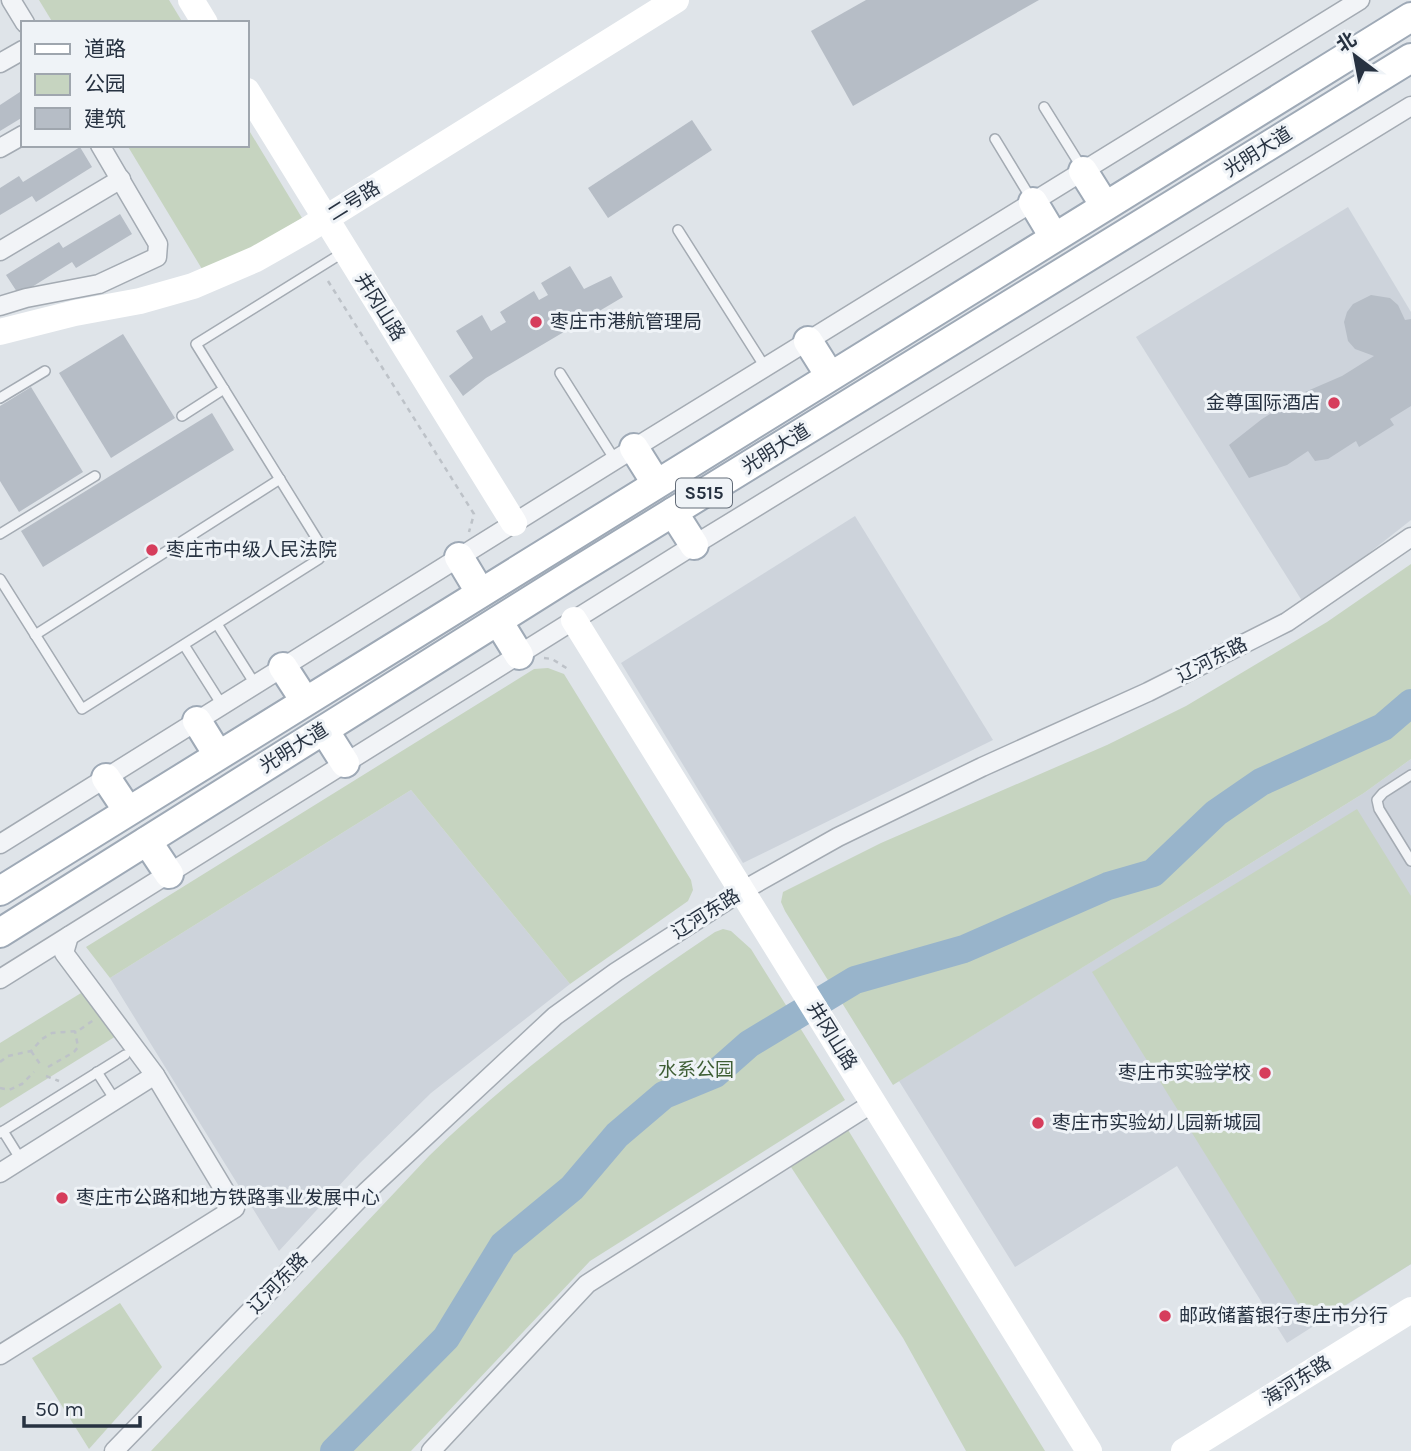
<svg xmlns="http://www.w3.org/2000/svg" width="1411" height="1451" viewBox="0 0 1411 1451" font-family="Karla,'Noto Sans SC',sans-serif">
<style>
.built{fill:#cdd3db}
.green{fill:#c6d4c0}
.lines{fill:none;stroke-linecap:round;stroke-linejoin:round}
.river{stroke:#98b4cb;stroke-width:28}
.building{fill:#b6bdc6}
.lane-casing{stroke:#a4abb3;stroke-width:12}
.street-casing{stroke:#a4abb3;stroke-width:21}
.primary-casing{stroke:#9ea9b6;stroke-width:32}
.path{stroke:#bdc2c8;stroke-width:2.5;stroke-dasharray:5 5;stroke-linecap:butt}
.lane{stroke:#f2f4f7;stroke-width:9}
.street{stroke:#f2f4f7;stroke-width:18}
.secondary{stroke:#fff;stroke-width:26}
.primary{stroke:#fff;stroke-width:28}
.poi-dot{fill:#d63d5c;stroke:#eff3f7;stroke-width:2.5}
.labels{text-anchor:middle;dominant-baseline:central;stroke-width:6;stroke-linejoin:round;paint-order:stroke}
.shield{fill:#eff3f7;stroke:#636c78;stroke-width:2}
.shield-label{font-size:18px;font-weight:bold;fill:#273241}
.street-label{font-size:19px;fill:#273241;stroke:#eff3f7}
.poi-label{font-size:19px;fill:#273241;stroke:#eff3f7;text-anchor:start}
.park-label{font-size:19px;fill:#3e5e34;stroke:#eff3f7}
</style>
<rect width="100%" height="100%" fill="#dfe4e9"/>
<g class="built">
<polygon points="1348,207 1411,312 1411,520 1304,604 1136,337"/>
<polygon points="855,516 993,740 743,863 621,663"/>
<polygon points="1411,759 1411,1264 1287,1343 1177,1166 1015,1267 899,1081 1364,793"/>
<polygon points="411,790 570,984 431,1093 360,1163 279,1251 110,978"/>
</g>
<g class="green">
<polygon points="39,0 169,0 183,23 53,23"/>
<polygon points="247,127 302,218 249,250 202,269 127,145 247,145"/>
<polygon points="1411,564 1411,759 1364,793 893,1085 785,911 781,902 783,892 881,843 1107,745 1186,706 1327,622"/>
<polygon points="548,668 564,674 691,880 693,890 688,901 570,984 411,790 110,978 86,947 534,669"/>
<polygon points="1357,809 1411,896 1411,1264 1312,1326 1092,972"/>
<path d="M723 929 731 931 751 949 845 1100 590 1261 411 1451H151L429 1156C516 1071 614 1000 715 932Z"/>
<polygon points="94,985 121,1033 0,1108 0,1043"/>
<polygon points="845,1125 1045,1451 966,1451 903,1338 787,1161"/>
<polygon points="120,1303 162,1367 89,1449 32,1358"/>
</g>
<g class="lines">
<polyline class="river" points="334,1451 446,1338 503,1245 572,1188 617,1135 664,1095 715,1074 749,1044 855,980 964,949 1108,886 1153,873 1216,813 1261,782 1383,727 1411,703"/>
</g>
<g class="building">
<polygon points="866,0 1039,0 853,106 811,31"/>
<polygon points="23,90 23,117 0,131 0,105"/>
<polygon points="692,120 712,150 608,218 588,188"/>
<polygon points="80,147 92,167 36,202 32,196 0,215 0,188 19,176 23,182"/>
<polygon points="120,214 132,234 76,268 72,262 19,295 6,275 59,242 63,248"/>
<polygon points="570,266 584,289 611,276 623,297 486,378 463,396 449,376 473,358 456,331 482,315 491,331 506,322 500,312 534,291 539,300 548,295 541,283"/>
<polygon points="1371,295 1390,298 1398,305 1405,320 1411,319 1411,406 1390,419 1394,425 1359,447 1356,441 1328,459 1315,461 1308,451 1287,465 1249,478 1229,445 1262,419 1305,392 1342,376 1374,356 1355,349 1348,341 1344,322 1347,312 1353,304"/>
<polygon points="123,334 175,418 111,458 59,373"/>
<polygon points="31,387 83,472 19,512 0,481 0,406"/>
<polygon points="212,413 234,450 43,567 21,531"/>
</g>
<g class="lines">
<g class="lane-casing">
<g id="lane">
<polyline points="1044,107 1082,168"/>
<polyline points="995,139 1032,200"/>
<polyline points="678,230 765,367"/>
<polyline points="560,373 615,460"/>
<polyline points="0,398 45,371"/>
<polyline points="182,416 224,389"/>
<polyline points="0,534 95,476"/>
<polyline points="0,579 82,709 319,559 320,544 196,344 344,252"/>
<polyline points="217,624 255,684"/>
<polyline points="35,635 280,479"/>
<polyline points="184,645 222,705"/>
<polyline points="1411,775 1383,793 1377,800 1379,809 1411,861"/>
<polyline points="97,1072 115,1100"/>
<polyline points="3,1131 21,1160"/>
<polyline points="0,1133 125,1055"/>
</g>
</g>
<g class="street-casing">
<g id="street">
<polyline points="11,0 25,23"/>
<polyline points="0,63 23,50"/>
<polyline points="0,148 23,135"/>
<polyline points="0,251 121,179"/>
<polyline points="0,306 26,298 99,284 157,257 158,244 100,145"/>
<polyline points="0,844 615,460 1360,0"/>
<polyline points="0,979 694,545 1411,106"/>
<polyline points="0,1173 155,1075"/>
<polyline points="0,1355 235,1208 155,1075 64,953 69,936"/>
<polyline points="114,1451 366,1192 555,1016 616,972 742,891 838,837 982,767 1148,692 1287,622 1411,537"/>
<polyline points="431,1451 587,1284 873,1103"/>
</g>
</g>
<g class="primary-casing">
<g id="primary">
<polyline points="1083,171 1105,206"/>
<polyline points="1033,202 1054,237"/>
<polyline points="808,341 830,376"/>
<polyline points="634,448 656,483"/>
<polyline points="673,512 694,545"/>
<polyline points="459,557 480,592"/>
<polyline points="498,621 519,655"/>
<polyline points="283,667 305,701"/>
<polyline points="197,721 218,755"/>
<polyline points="324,730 345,763"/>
<polyline points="106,778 128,811"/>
<polyline points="147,841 169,874"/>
<polyline points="0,891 1411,17"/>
<polyline points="0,933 569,576 1411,58"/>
</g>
</g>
<g class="path">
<polyline points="328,281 474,514 469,532"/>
<polyline points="544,658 552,659 568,669"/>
<polyline points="31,1051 40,1064"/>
<polyline points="0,1062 8,1056 31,1051 42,1039 52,1033 78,1031 95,1019"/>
<polyline points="48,1067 74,1052 78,1047 75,1031"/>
<polyline points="46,1076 59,1081"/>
<polyline points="0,1088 9,1090 22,1084 34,1072"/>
</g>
<use href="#lane" class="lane"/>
<use href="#street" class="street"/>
<g class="secondary">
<polyline points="191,0 205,23"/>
<polyline points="247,91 514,523"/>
<polyline points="0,332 75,313 140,301 193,286 256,259 307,230 676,0"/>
<polyline points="574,620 1089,1451"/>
<polyline points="1184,1451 1411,1310"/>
</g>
<use href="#primary" class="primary"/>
</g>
<g class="poi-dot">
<circle cx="536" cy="322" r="7"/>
<circle cx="1334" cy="403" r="7"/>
<circle cx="152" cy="550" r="7"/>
<circle cx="1265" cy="1073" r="7"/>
<circle cx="1038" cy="1123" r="7"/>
<circle cx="62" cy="1198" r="7"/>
<circle cx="1165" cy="1316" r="7"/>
</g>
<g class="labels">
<rect class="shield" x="676" y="478.5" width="56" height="29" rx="5"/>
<g class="shield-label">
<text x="704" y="493">S515</text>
</g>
<g class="street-label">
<text transform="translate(1258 152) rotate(-32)">光明大道</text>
<text transform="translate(354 201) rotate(-32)">二号路</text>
<text transform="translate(380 307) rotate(58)">井冈山路</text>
<text transform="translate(776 449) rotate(-32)">光明大道</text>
<text transform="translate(1212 660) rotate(-27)">辽河东路</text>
<text transform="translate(294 748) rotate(-32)">光明大道</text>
<text transform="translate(706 914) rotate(-32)">辽河东路</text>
<text transform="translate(832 1036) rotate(58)">井冈山路</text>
<text transform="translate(278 1283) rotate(-46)">辽河东路</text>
<text transform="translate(1297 1381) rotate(-32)">海河东路</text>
</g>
<g class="poi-label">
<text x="550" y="322">枣庄市港航管理局</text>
<text x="1320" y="403" text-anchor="end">金尊国际酒店</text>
<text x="166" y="550">枣庄市中级人民法院</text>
<text x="1251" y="1073" text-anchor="end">枣庄市实验学校</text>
<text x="1052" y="1123">枣庄市实验幼儿园新城园</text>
<text x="76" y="1198">枣庄市公路和地方铁路事业发展中心</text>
<text x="1179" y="1316">邮政储蓄银行枣庄市分行</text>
</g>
<g class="park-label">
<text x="696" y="1070">水系公园</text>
</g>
</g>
<rect x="21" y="21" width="228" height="126" fill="#eff3f7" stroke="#9fa6ae" stroke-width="2"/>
<rect x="35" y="44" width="35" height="10" fill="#ffffff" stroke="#9fa6ae" stroke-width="2"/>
<text x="84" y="56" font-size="21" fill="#273241">道路</text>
<rect x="35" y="74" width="35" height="21" fill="#c6d4c0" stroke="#9fa6ae" stroke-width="2"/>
<text x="84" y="91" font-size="21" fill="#273241">公园</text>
<rect x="35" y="108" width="35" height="21" fill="#b6bdc6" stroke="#9fa6ae" stroke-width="2"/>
<text x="84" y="126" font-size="21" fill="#273241">建筑</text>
<g transform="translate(1355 56) rotate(328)" stroke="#eff3f7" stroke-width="5" paint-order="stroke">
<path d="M0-5L12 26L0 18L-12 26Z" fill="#273241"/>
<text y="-10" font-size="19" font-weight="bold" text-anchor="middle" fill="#273241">北</text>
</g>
<path d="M24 1416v10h116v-10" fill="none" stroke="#273241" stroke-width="3.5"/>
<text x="35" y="1416" font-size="21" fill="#273241" stroke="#eff3f7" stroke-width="5" paint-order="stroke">50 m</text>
</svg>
